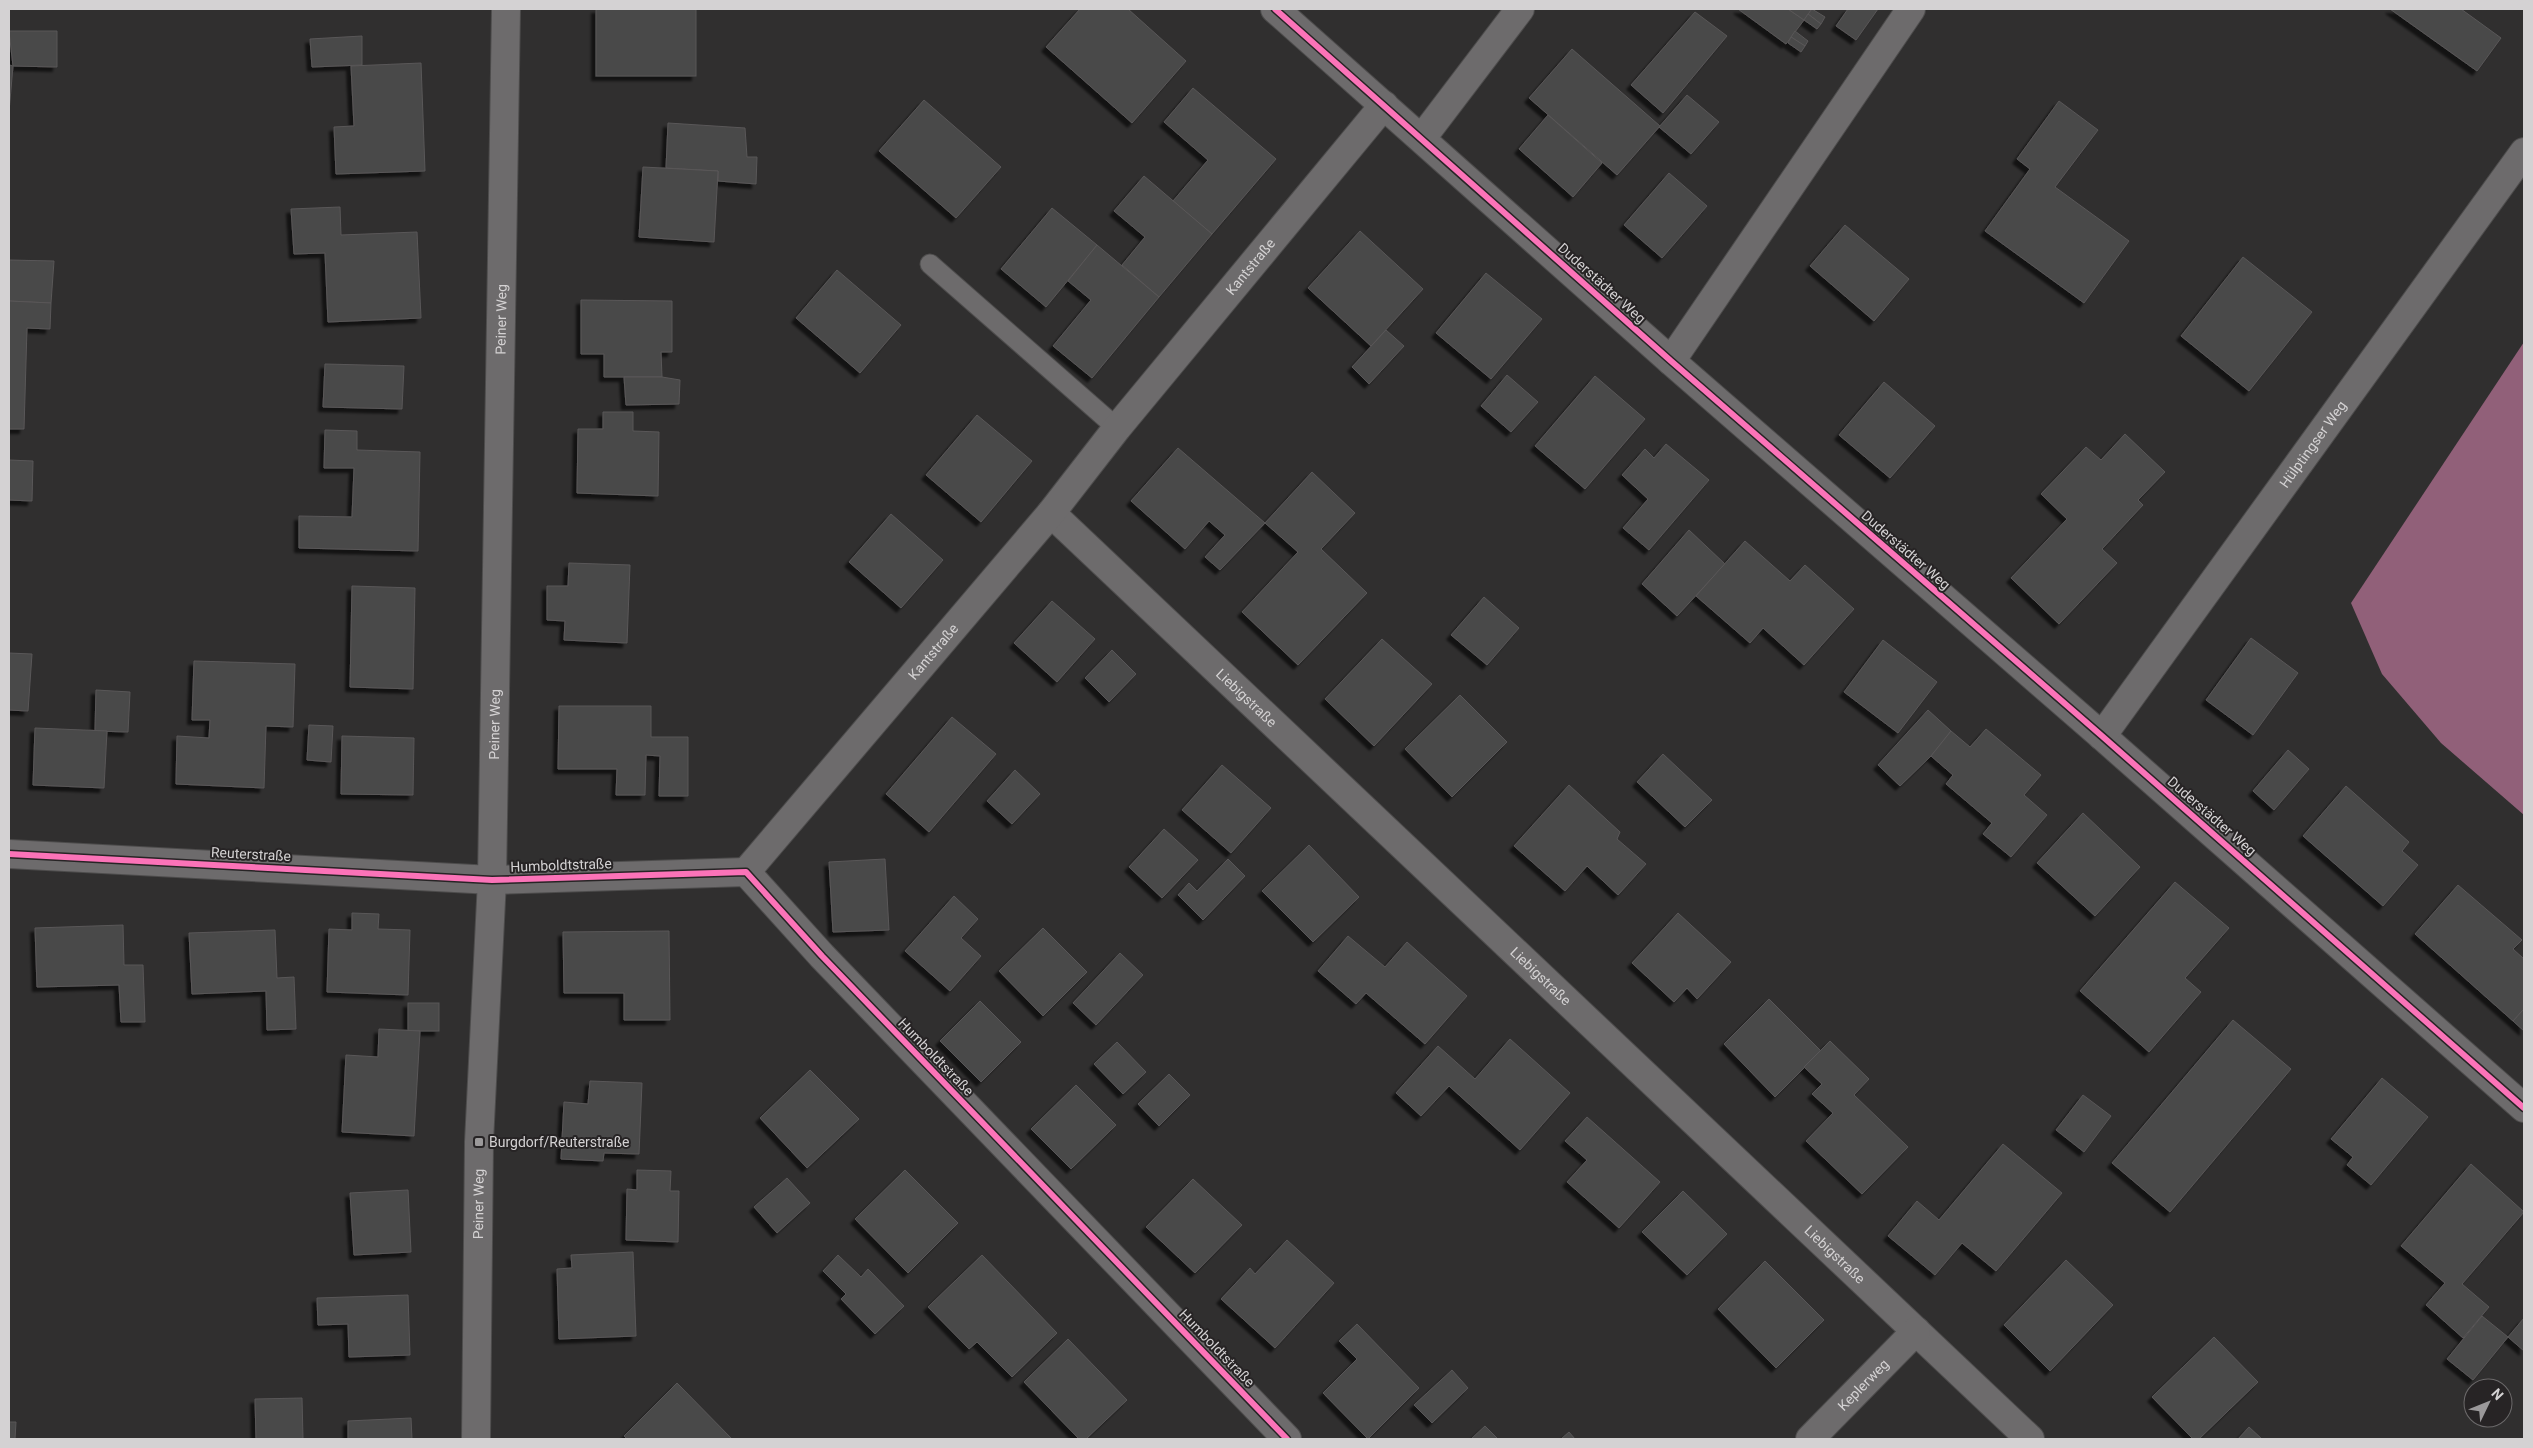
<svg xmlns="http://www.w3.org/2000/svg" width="2533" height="1448" viewBox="0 0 2533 1448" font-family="Roboto,sans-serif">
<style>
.water{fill:#916079}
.building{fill:#4a4949;stroke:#595758;filter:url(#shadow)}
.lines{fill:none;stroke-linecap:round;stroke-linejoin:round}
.service-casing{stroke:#4d4c4c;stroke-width:21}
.minor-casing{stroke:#4d4c4c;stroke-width:30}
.service{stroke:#6d6b6c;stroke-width:19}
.minor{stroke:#6d6b6c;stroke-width:28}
.cycleway-casing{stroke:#272425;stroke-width:9}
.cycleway{stroke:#fb73b8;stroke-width:6}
.poi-dot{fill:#9b999a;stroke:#272425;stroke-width:2}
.labels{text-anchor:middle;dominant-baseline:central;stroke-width:4;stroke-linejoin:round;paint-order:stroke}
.street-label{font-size:14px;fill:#d4d2d3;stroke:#272425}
.poi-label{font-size:14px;fill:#d4d2d3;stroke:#272425;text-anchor:start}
</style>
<defs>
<filter id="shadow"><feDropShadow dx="-4.5" dy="4.5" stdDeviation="1" flood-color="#0009"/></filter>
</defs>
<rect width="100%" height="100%" fill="#302f2f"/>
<polygon class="water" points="2524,342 2524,815 2441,743 2382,674 2351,603"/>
<g class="building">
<rect x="596" y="9" width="100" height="67"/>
<polygon points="1080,9 1128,9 1186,61 1132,123 1046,47"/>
<polygon points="1738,9 1788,9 1804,20 1786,44"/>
<polygon points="1788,9 1812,9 1804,20"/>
<polygon points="1812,9 1825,17 1821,24 1808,14"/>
<polygon points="1848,9 1878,9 1856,40 1836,26"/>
<polygon points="2390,9 2461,9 2501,38 2477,71"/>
<polygon points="1695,12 1727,36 1663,113 1631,85"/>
<polygon points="1808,14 1821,24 1817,29 1804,20"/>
<polygon points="9,31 57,31 57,67 13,66"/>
<polygon points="1795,31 1808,41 1805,46 1791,37"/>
<polygon points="362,36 362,65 312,67 310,39"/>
<polygon points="1791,37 1805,46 1801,52 1788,43"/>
<polygon points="1572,49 1660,126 1617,175 1529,98"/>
<polygon points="421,63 425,171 336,174 334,127 354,126 351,66"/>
<polygon points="9,65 13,66 9,112"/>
<polygon points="1193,88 1276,159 1212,234 1173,201 1208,160 1164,122"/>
<polygon points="1687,95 1719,122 1691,154 1659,127"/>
<polygon points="924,100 1001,167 956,218 879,151"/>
<polygon points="2059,101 2098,130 2055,187 2129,241 2084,303 1985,231 2030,169 2017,159"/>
<polygon points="1548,115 1602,163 1573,197 1519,149"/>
<polygon points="668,123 745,128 747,157 757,157 756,184 718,181 718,171 666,168"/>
<polygon points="643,167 718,171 714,242 639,237"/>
<polygon points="1669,173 1707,206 1662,258 1624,225"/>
<polygon points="1144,176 1212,234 1159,297 1122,265 1145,237 1114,211"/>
<polygon points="340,207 341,235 417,232 421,318 328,322 325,253 294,254 291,209"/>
<polygon points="1052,208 1097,245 1046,307 1001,269"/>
<polygon points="1845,225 1909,279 1874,321 1810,266"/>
<polygon points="1360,231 1423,289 1371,346 1308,288"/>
<polygon points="1097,245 1159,297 1092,378 1053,346 1091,300 1068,281"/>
<polygon points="2243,257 2312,312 2249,391 2181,336"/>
<polygon points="9,260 54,261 51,303 9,301"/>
<polygon points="837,270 901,325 860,373 796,318"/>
<polygon points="1486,273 1542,319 1491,379 1436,333"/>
<polygon points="581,300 672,301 672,352 661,352 662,377 604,377 604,354 581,354"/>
<polygon points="9,301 51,303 50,329 27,328 24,429 9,429"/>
<polygon points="1386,330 1404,346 1369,384 1352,367"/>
<polygon points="325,364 404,366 402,409 323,407"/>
<polygon points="1507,375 1538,402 1511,432 1481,406"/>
<polygon points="1595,376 1645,419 1585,489 1535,446"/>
<polygon points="624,377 662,377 680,380 679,404 626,405"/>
<polygon points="1884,382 1935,426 1890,478 1839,435"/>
<polygon points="603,412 633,412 633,431 659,432 658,496 577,493 578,429 603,429"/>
<polygon points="977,415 1032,461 981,522 926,475"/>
<polygon points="325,430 357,431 357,450 420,452 418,551 299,548 299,516 352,517 354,468 324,468"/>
<polygon points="2125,434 2165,472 2138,500 2143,505 2102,549 2117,563 2059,624 2011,578 2067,519 2041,494 2086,447 2101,460"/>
<polygon points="1666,444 1709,480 1649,550 1623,528 1648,499 1622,475 1645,449 1654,458"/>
<polygon points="1178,448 1265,523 1220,570 1205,557 1225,535 1209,521 1185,549 1131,501"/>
<polygon points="9,460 33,461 32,501 9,500"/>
<polygon points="1312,472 1355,513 1321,549 1367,593 1298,665 1242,612 1298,552 1265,523"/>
<polygon points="891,514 943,560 901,608 849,562"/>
<polygon points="1689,530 1725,564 1677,616 1642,584"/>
<polygon points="1745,541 1790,581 1805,565 1854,609 1804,665 1763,628 1750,643 1696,596"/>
<polygon points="569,563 630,565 627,643 564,640 565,621 547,620 547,586 568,586"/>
<polygon points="352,586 415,588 413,689 350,687"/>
<polygon points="1484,597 1519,628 1487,665 1451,635"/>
<polygon points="1052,601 1095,639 1057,682 1014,643"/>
<polygon points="2251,638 2298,673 2253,735 2206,700"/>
<polygon points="1382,639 1432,684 1374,746 1325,699"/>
<polygon points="1883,640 1937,682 1898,733 1844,692"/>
<polygon points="1112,650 1136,674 1109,702 1085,678"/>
<polygon points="9,653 32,654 28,711 9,710"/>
<polygon points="194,661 295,664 293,727 266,726 264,788 176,784 177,736 209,738 210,720 192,720"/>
<polygon points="96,690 130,692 128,732 95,731"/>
<polygon points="1460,695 1507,742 1452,797 1405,749"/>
<polygon points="559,706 651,706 651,737 688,737 688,796 659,796 660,756 646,755 645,795 616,795 617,769 558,769"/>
<polygon points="1928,710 1951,731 1931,756 1900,786 1878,765"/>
<polygon points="952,717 996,754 929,832 886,794"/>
<polygon points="309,725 333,726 331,762 307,760"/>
<polygon points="35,728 107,731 104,788 33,785"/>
<polygon points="1986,729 2041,775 2024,795 2047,815 2011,857 1983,834 1992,823 1946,784 1953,775 1931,756 1951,731 1970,747"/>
<polygon points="342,736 414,738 413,795 341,794"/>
<polygon points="2288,750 2309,769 2274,810 2253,791"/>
<polygon points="1663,754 1712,800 1685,827 1637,782"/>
<polygon points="1222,765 1271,808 1231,853 1182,810"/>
<polygon points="1015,770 1040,794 1012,824 987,801"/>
<polygon points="1569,785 1620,832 1617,839 1646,864 1618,895 1587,866 1565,891 1514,846"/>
<polygon points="2346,786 2409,842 2402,851 2418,865 2383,906 2303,836"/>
<polygon points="2083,813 2140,867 2095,916 2037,863"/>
<polygon points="1164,829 1198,860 1162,898 1129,867"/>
<polygon points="1309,845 1359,897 1313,942 1262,891"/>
<polygon points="885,859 889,930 833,932 829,862"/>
<polygon points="1228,859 1245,876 1203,920 1178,895 1189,883 1197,891"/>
<polygon points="2175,882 2229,928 2185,978 2201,992 2149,1052 2080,991"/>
<polygon points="2458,885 2522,940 2513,949 2524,959 2524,1009 2513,1021 2415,934"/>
<polygon points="954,896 978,919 961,938 981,956 950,991 905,951"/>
<polygon points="352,913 379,914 378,929 410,930 408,995 327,992 329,929 352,930"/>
<polygon points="1678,913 1731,962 1697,999 1687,988 1674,1002 1632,963"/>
<polygon points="123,925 124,965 143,965 145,1022 121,1022 119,985 37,987 35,928"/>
<polygon points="1043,928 1087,972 1043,1016 999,971"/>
<polygon points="275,930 277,978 294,977 296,1029 267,1030 266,991 192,994 189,933"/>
<polygon points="669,931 670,1020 624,1020 624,993 564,993 563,932"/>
<polygon points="1348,936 1385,967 1407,942 1467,996 1425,1044 1366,993 1356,1004 1318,971"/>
<polygon points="1120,953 1143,975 1096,1025 1073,1003"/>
<polygon points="1769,999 1821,1051 1775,1097 1724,1044"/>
<polygon points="980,1001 1021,1042 981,1082 940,1041"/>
<rect x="408" y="1003" width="31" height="28"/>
<polygon points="2524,1009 2524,1031 2513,1021"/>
<polygon points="2233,1020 2291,1069 2170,1212 2112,1163"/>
<polygon points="379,1029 420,1031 414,1136 342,1132 346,1055 378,1057"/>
<polygon points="1510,1039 1570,1093 1520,1150 1449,1086 1421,1116 1396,1093 1438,1046 1475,1079"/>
<polygon points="1830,1041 1869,1079 1854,1095 1908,1147 1862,1194 1806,1141 1833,1113 1812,1094 1822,1084 1804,1067"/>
<polygon points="1117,1042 1146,1072 1123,1094 1094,1064"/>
<polygon points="810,1070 859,1119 807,1168 760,1118"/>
<polygon points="1169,1074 1190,1095 1159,1126 1138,1104"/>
<polygon points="2382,1078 2428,1117 2371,1185 2347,1165 2353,1157 2331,1139"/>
<polygon points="590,1081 642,1083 639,1154 604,1153 603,1161 561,1159 564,1102 588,1104"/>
<polygon points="1076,1085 1116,1125 1071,1169 1031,1129"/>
<polygon points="2083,1095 2111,1116 2084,1152 2056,1130"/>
<polygon points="1587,1117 1660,1182 1619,1228 1567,1182 1587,1160 1565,1141"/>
<polygon points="2003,1144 2062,1193 1996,1271 1962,1243 1935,1275 1888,1236 1917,1201 1939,1220"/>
<polygon points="2471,1164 2524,1212 2462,1284 2489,1307 2463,1338 2426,1305 2445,1283 2401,1246"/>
<polygon points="637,1170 671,1171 670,1191 679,1191 678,1242 626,1240 627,1189 637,1190"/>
<polygon points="905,1170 958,1223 908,1273 855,1219"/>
<polygon points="787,1178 810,1203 777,1233 754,1207"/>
<polygon points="1193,1179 1242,1225 1195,1273 1146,1227"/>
<polygon points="408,1190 411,1252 354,1255 350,1193"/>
<polygon points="1683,1191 1727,1234 1687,1275 1642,1232"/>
<polygon points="1287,1240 1334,1283 1275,1348 1221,1299 1250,1268 1255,1274"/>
<polygon points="633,1252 636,1336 559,1339 557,1269 572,1268 571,1255"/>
<polygon points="838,1255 861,1277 868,1269 904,1306 875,1334 841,1299 846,1294 823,1271"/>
<polygon points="982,1255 1057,1333 1012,1377 977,1342 969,1349 928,1307"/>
<polygon points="2066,1260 2113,1305 2050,1371 2004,1325"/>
<polygon points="1765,1261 1824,1320 1776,1368 1718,1309"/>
<polygon points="408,1295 410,1355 349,1357 348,1324 318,1325 317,1298"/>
<polygon points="2482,1316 2508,1337 2473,1380 2447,1359"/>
<polygon points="2524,1318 2524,1351 2508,1337"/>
<polygon points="1357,1324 1419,1388 1368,1439 1323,1393 1357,1359 1339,1341"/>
<polygon points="2214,1337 2258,1382 2199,1439 2193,1439 2152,1397"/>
<polygon points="1068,1339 1127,1400 1086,1439 1079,1439 1024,1382"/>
<polygon points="1452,1370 1468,1388 1432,1423 1414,1405"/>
<polygon points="677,1383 732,1439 627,1439 624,1436"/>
<polygon points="302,1398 303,1439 256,1439 255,1399"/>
<polygon points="411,1418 412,1439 348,1439 348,1421"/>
<polygon points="9,1422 16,1422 15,1439 9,1439"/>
<polygon points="1485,1426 1498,1439 1471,1439"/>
<polygon points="2249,1427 2262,1439 2238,1439"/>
<polygon points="1569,1432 1575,1439 1561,1439"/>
</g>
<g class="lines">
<g class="service-casing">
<polyline id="service" points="930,264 1117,428"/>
</g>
<g class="minor-casing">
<g id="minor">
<polyline points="1275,9 1671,361 2102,736 2524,1108"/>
<polyline points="1422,138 1520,9"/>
<polyline points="1671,361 1911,9"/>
<path id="s1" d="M1051 513 2030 1439"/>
<path id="s2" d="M2102 736 2524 152"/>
<polyline points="9,854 492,880 746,872 822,956 1287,1439"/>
<path id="s3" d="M746 872 1051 513 1117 428 1384 105"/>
<path id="s4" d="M476 1439 479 1142 492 880 506 9"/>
<path id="s5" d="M1810 1439 1916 1331"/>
</g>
</g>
<use href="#service" class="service"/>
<use href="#minor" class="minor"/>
<g class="cycleway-casing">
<g id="cycleway">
<polyline points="1275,9 1671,361 2102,736 2524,1108"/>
<polyline points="9,854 492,880 746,872 822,956 1287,1439"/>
</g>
</g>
<use href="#cycleway" class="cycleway"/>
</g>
<rect class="poi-dot" x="474" y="1137" width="10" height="10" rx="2.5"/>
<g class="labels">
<g class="street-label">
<text stroke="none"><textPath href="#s3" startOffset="788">Kantstraße</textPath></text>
<text transform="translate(1602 283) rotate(42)">Duderstädter Weg</text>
<text stroke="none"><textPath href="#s4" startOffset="1120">Peiner Weg</textPath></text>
<text stroke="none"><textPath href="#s2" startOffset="360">Hülptingser Weg</textPath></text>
<text transform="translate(1906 550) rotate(41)">Duderstädter Weg</text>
<text stroke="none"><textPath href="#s3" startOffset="289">Kantstraße</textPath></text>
<text stroke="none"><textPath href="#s1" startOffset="269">Liebigstraße</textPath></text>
<text stroke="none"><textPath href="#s4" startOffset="715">Peiner Weg</textPath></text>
<text transform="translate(2212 816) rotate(41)">Duderstädter Weg</text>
<text transform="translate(251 854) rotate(3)">Reuterstraße</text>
<text transform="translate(561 865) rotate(-2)">Humboldtstraße</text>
<text stroke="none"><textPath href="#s1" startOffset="674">Liebigstraße</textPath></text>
<text transform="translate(936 1057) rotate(46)">Humboldtstraße</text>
<text stroke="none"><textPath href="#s4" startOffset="235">Peiner Weg</textPath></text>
<text stroke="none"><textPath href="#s1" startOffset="1079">Liebigstraße</textPath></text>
<text transform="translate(1217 1348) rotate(46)">Humboldtstraße</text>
<text stroke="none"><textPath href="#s5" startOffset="76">Keplerweg</textPath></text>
</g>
<g class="poi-label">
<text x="489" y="1142">Burgdorf/Reuterstraße</text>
</g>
</g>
<rect width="2533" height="1448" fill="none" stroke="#d4d2d3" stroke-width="20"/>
<g transform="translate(2488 1403) rotate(47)"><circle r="24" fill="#272425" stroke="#6c6a6b"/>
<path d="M0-4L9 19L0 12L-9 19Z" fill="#9b999a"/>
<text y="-8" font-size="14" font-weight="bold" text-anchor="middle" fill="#d4d2d3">N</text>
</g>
</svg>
